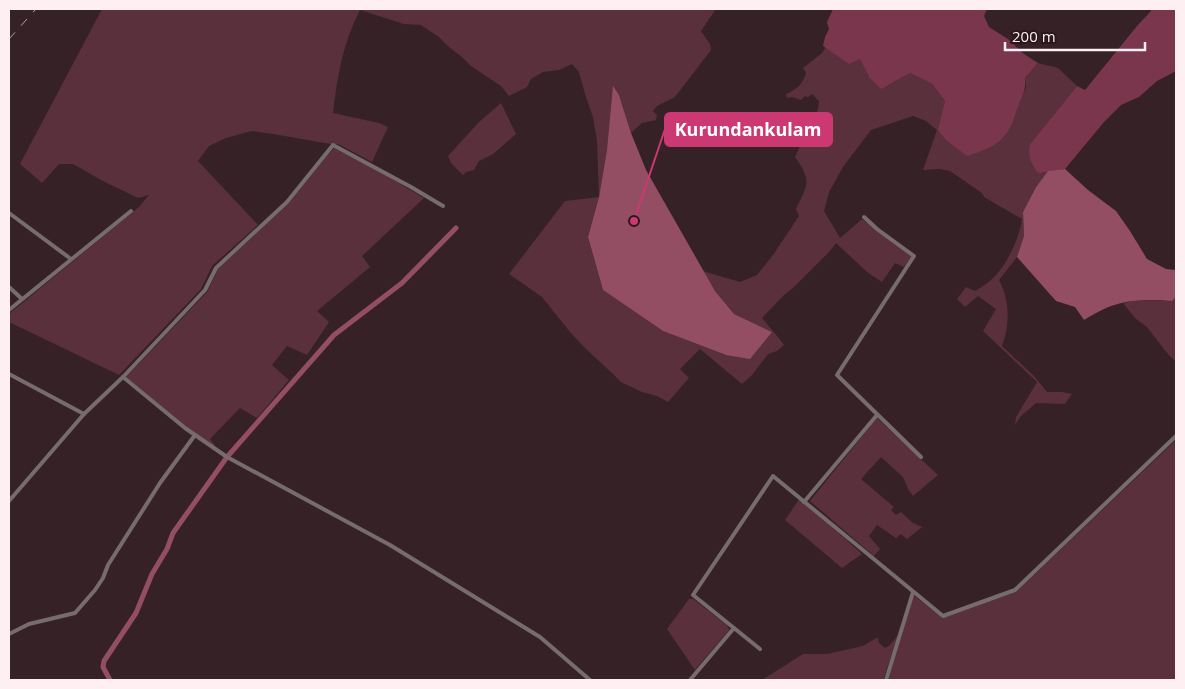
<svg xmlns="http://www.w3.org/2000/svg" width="1185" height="689" viewBox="0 0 1185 689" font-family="'Open Sans',sans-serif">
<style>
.green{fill:#5a303d}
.forest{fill:#79364c}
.water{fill:#944e63}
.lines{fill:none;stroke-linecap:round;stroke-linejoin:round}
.canal{stroke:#944e63;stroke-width:5}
.minor{stroke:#766b6e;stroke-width:4}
.rail{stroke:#b1a1a5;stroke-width:1;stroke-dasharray:9 9;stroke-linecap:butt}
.leader{fill:none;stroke:#cb3872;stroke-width:2}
.callout-dot{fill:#cb3872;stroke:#2a181d;stroke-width:2}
.callout{fill:#cb3872;stroke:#cb3872;stroke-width:2}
.callout-label{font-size:18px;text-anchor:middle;font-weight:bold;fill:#fff}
</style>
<rect width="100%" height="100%" fill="#352126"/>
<g class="green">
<path d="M102 9H716L701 31 710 44 711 50 675 97 657 106 653 111 657 115 656 120 642 123 631 133 619 95 607 150 599 197 588 237 603 290 663 331 726 355 772 332 734 314 715 291 703 271 740 282 757 275 773 255 799 216 796 209C808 184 812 181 795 157L800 146 807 139 811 132 814 120 818 109 819 101 812 94 808 97 805 96 801 100 792 97 787 98 786 94C796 90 803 84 806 73L803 68 822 53 827 45 860 59 869 77 890 84 910 73 932 84 945 101 944 110 1018 104 1026 88 1025 78 1038 63 1058 68 1077 86 1030 144 1048 171 1036 187 1023 212 1024 236 1017 257 999 280C1010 301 1010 324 1002 346L1033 375 1047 392H1062L1072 394 1065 404 1036 403 1021 416 1015 425 1016 417 1037 382 983 331 996 309 978 296 965 307 957 299 966 287 975 291C981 287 987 284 992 279 1006 267 1020 237 1022 219L984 197 982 193 950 171 939 169 923 170 937 130 926 121 913 116 871 130 843 167 829 192 824 211 840 238 862 219 912 256 904 267 895 263 882 282 867 272 836 243 829 252 794 287 784 295 762 318C769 327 777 335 784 345L777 351 768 354 752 375 742 384 700 349 680 369 689 378 668 402 657 396 642 392 621 382 613 374 586 349 570 332 542 297 509 274 565 201 599 197 597 141 593 117 585 94 579 72 572 64 559 70 543 72 531 79 527 87 509 96 501 86 471 66 462 57 449 47 439 37 421 25 404 24 360 10C343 42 337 78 333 113L379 123 388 127 372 162 338 144H330L279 135 252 131 226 138 209 146 198 161 258 225 212 266 201 289 119 375 9 322V314L139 207 149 195 138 198 101 180 73 164H59L42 183 20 164Z"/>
<polygon points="501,103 516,134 493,154 479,161 474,170 466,172 463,175 451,163 448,156 478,123"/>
<polygon points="334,148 375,169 424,198 362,256 370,267 317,311 329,322 307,355 287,346 272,365 289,380 257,418 240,408 210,439 215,445 213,447 186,427 126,377 207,292 218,269 288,204 325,158"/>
<polygon points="1176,297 1176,362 1167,353 1147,327 1135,318 1123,303 1140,300 1172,301"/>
<polygon points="877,418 938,475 913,496 908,489 903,477 881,457 861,479 894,507 891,510 896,515 901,512 913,523 922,527 907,539 901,534 896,538 877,525 869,536 880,549 874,556 810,501"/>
<polygon points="1176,440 1176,680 887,680 913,595 943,618 1016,592"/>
<polygon points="800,498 862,554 842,568 785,520"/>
<polygon points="689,599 693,599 727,625 729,630 695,670 667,629"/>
<polygon points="898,635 883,680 762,680 803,654 827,654 863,646 878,637 879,643 885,648 890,645"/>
</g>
<g class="forest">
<path d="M833 9H987L984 16 989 27 1008 39 1024 54 1038 63 1025 78C1026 90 1023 94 1019 104 1016 111 1014 119 1011 126 1001 145 986 150 967 156L946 140 938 130 945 101 932 84 910 73 881 89 869 77 860 59 849 64 823 46 825 37 829 29 827 22Z"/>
<path d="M1150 9H1176V71L1157 81 1139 97 1121 105 1104 122 1065 169 1038 173C1030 161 1028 158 1030 144L1077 86 1085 90 1137 26 1151 11Z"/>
</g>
<g class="water">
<polygon points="613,86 619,95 631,133 646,170 715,291 734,314 772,332 750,359 726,355 663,331 603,290 588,237 599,197 607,150"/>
<path d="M1065 169 1088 190 1116 211 1130 231 1147 259 1166 269 1176 270V297L1172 301C1149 299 1123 299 1102 310 1096 313 1090 316 1084 320L1075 307 1056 301 1017 257 1024 236 1023 212 1036 187 1048 171Z"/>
</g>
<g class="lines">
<polyline class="canal" points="110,680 103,667 104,661 136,613 152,574 167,549 173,533 227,457 334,335 402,283 456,228"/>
<g class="minor">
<polyline points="9,213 71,259"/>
<polyline points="864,217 877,229 914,256 837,375 921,457"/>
<polyline points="9,287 22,299"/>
<polyline points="9,310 131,211"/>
<polyline points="9,374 84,414"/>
<polyline points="123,377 185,428 227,457 390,545 540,637 590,680"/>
<polyline points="9,501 84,414 123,377 205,290 216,268 287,202 333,145 411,187 443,206"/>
<polyline points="804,502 877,415"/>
<polyline points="9,634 29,624 75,613 95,590 103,578 108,565 160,483 195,435"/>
<polyline points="760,649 693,595 773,476 943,616 1015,590 1176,436"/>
<polyline points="690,680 734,628"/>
<polyline points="886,680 913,592"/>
</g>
<polyline class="rail" points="9,39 36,9"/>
</g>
<path class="leader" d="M634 221L665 129"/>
<circle class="callout-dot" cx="634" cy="221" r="5"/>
<rect class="callout" x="665" y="113" width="167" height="33" rx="5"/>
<g class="callout-label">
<text x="748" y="136">Kurundankulam</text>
</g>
<rect width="1185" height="689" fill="none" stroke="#fdeff2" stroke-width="20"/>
<path d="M1005 42v8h140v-8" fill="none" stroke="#fdeff2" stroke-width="2.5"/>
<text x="1012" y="42" font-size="15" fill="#fdeff2" stroke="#2a181d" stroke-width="4" paint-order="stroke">200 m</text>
</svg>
